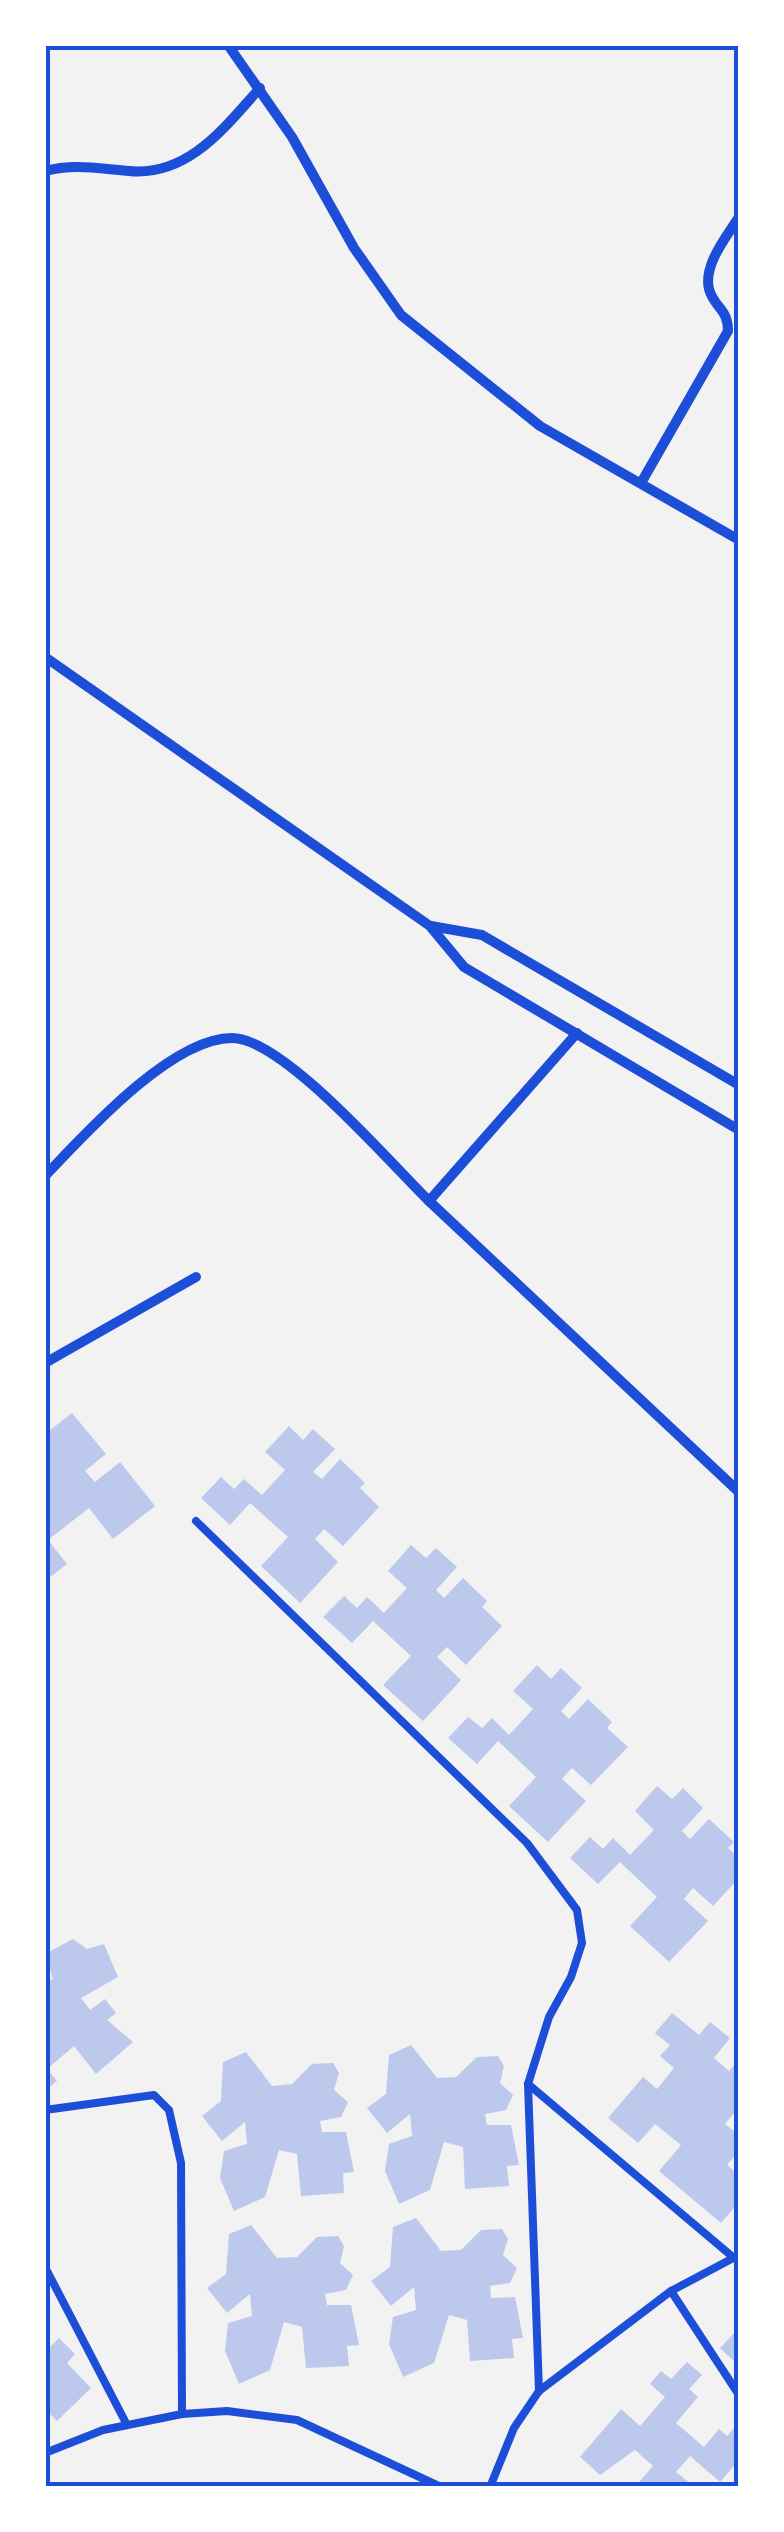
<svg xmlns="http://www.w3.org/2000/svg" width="784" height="2532" viewBox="0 0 784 2532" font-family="'Libre Baskerville',serif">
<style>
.building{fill:#bdc9ec}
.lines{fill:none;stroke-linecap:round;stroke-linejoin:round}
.service{stroke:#1d4ed8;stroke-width:8}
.minor{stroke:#1d4ed8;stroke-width:10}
.neatline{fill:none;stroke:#1d4ed8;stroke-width:4}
</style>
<rect width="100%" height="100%" fill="#f2f2f2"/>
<g class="building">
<polygon points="72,1413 106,1454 85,1471 95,1482 120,1462 155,1506 113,1539 89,1508 48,1540 67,1564 45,1581 45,1423 50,1430"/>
<polygon points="289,1426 303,1440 313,1429 335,1449 313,1472 322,1479 340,1459 365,1483 360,1488 379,1507 343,1546 324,1529 315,1539 338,1562 300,1603 261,1566 288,1537 250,1503 230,1525 201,1498 221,1477 234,1489 244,1479 262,1495 285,1470 265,1452"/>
<polygon points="411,1545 426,1558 436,1548 457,1567 436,1590 444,1598 463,1578 487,1601 482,1607 502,1626 466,1665 447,1647 437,1657 461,1680 423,1721 383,1685 411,1656 373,1621 352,1643 323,1617 344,1596 357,1608 367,1597 384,1613 407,1588 388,1571"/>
<polygon points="537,1665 551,1679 561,1668 582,1688 561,1711 569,1719 588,1699 612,1722 607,1728 628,1747 591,1785 572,1768 562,1779 586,1801 548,1842 509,1806 536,1777 498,1741 477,1764 448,1738 468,1717 482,1728 492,1718 509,1735 533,1709 513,1691"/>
<polygon points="657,1786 672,1799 683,1788 703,1808 682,1831 690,1839 709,1819 734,1842 728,1848 739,1857 739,1878 713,1906 693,1888 684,1899 708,1921 669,1962 630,1926 657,1897 620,1862 598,1884 570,1858 590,1837 603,1849 613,1838 630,1855 654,1830 635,1811"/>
<polygon points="73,1939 87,1949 104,1944 118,1977 81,1998 90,2010 105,1999 116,2013 107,2020 133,2042 96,2074 74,2046 47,2069 57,2081 45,2091 45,1982 53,1979 45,1954"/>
<polygon points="672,2013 699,2035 710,2022 730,2038 714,2058 729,2071 739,2059 739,2117 734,2113 725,2124 739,2135 739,2151 727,2165 739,2175 739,2202 721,2223 659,2171 681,2145 655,2124 638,2143 608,2118 643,2077 657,2089 674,2068 660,2056 670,2045 655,2033"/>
<polygon points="411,2045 437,2078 456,2077 477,2057 498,2056 504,2066 500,2083 513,2095 506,2110 485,2114 487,2125 511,2125 519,2165 507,2166 509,2186 465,2189 463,2147 444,2142 430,2190 399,2204 385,2171 389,2144 412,2136 410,2114 387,2133 367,2108 386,2094 389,2055"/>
<polygon points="246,2052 272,2086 292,2084 312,2064 333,2063 339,2073 334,2090 348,2102 341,2117 320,2121 322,2132 346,2132 354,2172 343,2173 344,2193 301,2196 297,2154 279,2150 265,2197 234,2211 220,2178 224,2151 247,2144 245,2122 222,2141 202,2116 221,2101 223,2062"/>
<polygon points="416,2218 441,2251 461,2250 481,2230 502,2229 508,2239 503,2255 517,2268 510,2283 490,2286 491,2298 515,2297 523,2338 512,2339 514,2358 470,2361 467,2320 449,2315 434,2363 403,2377 389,2344 393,2317 416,2310 414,2287 391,2306 371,2281 390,2267 393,2227"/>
<polygon points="251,2225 277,2258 297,2257 317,2237 338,2236 344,2246 340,2263 353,2275 346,2290 325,2294 327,2305 351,2305 359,2345 347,2346 349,2366 306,2368 302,2327 284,2322 270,2370 239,2384 225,2351 228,2323 252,2316 250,2294 227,2313 207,2288 226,2274 229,2234"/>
<polygon points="739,2328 739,2366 720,2348"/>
<polygon points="59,2338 75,2354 67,2363 91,2388 57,2421 45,2409 45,2352"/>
<polygon points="687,2362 702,2375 689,2389 698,2397 676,2423 704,2447 719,2429 727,2436 734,2428 739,2433 739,2460 720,2482 690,2456 676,2472 695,2487 635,2487 653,2466 635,2450 600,2475 580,2457 621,2409 640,2426 665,2397 650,2384 661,2371 671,2379"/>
</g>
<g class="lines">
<g class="service">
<polyline points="196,1521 527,1843 577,1910 582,1943 571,1977 549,2017 528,2084 539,2391"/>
<polyline points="528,2084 734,2258"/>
<polyline points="45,2110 154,2095 169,2110 181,2163 182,2414"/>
<polyline points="45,2267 127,2425"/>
<polyline points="671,2291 739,2395"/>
<polyline points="45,2453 103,2430 182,2414 227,2411 297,2420 441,2487"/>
<polyline points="490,2487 514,2428 539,2391 671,2291 739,2255"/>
</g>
<g class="minor">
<polyline points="228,45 292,137 354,248 401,315 540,426 739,540"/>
<path d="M45 171C74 163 101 169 129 171 188 177 225 127 260 88"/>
<path d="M641 483 728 331C728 308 714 308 709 289 703 265 727 236 739 217"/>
<polyline points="45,657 430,926 464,967 739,1130"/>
<polyline points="431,926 482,935 739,1085"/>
<polyline points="577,1033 429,1201 739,1492"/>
<path d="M45 1176C85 1134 171 1038 232 1038 283 1038 390 1163 429 1201"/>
<polyline points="45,1363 196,1277"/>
</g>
</g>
<rect width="784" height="2532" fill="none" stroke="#ffffff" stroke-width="95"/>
<rect x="48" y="48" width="688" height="2436" class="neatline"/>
</svg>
